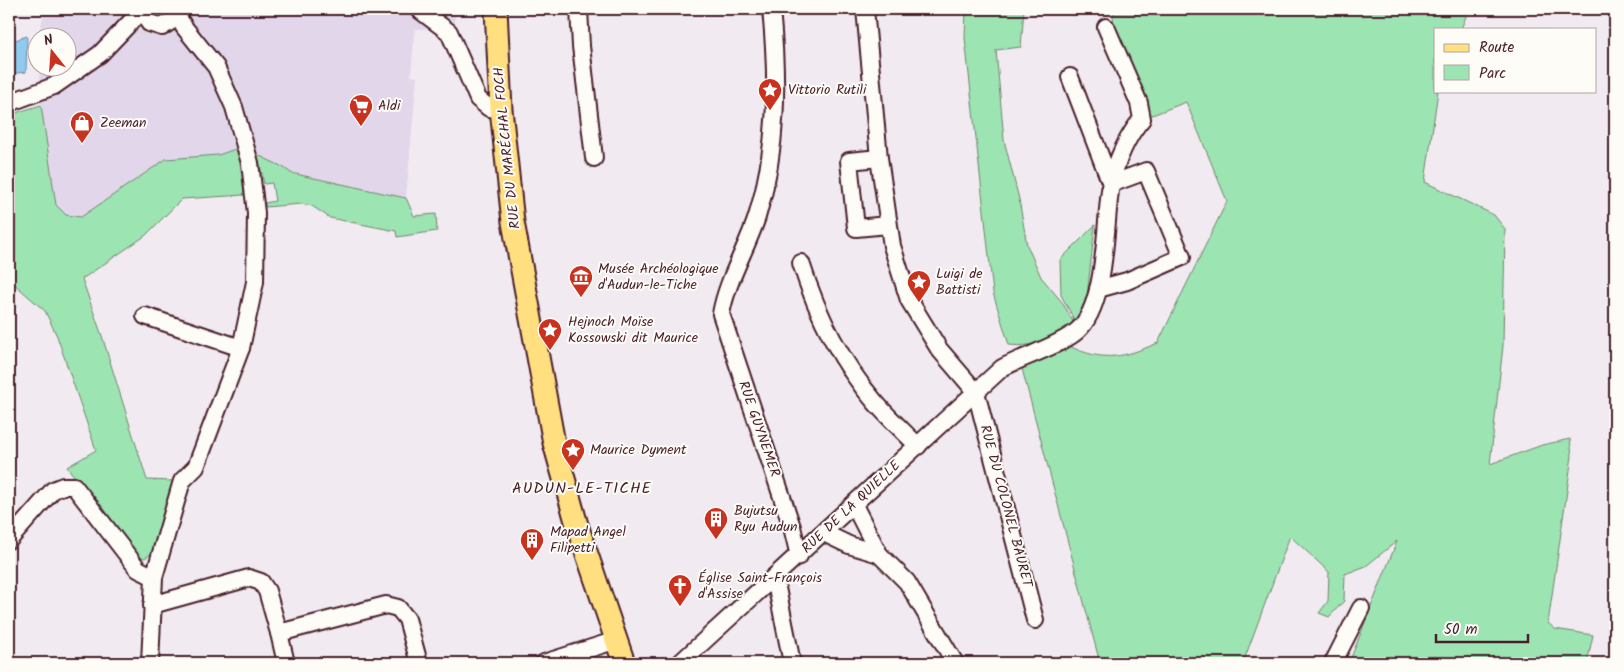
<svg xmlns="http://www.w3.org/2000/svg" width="1624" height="672" viewBox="0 0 1624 672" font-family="Kalam,sans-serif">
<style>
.built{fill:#e2d7ea}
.green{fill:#9ce4b2;stroke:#73826e}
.water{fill:#8ecbef;stroke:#7386a1}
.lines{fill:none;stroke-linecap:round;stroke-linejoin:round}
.minor-casing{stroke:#4a1f2b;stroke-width:20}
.major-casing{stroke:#4a1f2b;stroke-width:25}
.minor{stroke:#fdfcf7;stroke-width:16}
.major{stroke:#ffdf80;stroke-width:21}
.labels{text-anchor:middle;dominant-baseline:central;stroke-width:4;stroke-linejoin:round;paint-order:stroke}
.poi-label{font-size:14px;fill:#4a1f2b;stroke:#fdfcf7;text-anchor:start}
.street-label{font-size:14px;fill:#4a1f2b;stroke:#fdfcf7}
.quarter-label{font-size:16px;letter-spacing:1px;fill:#4a1f2b;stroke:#fdfcf7}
</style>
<rect width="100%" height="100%" fill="#f1ebf1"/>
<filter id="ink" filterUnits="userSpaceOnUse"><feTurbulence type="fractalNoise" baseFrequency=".02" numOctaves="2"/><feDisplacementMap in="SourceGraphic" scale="10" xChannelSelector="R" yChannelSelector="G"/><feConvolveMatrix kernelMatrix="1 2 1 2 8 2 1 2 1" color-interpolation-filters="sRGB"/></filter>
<g filter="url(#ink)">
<polygon class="built" points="45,9 458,9 458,12 455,13 455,30 415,29 411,76 417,77 406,198 291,173 283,167 241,147 218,155 166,159 81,217 66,215 56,205 41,105 39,68 68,68 68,38 38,38"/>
<g class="green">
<path d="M966 9H1024L1021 47 996 50 1004 140 1019 199 1027 245 1041 277 1062 302 1075 325C1056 339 1033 348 1009 345L993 293 965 38Z"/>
<path d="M1113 9H1469L1461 29H1435V91H1438L1425 182 1494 215 1505 229 1503 346 1490 464 1542 445 1570 439 1572 456 1548 623 1555 629 1593 635 1587 663H1349L1397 541 1366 566 1345 574 1344 601 1329 617 1319 613 1328 601 1329 572 1290 536 1243 663H1100L1021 365 1069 346C1105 363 1124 357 1158 343L1227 201 1186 102 1142 119 1114 45Z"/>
<polygon points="41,105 56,205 66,215 81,217 166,159 218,155 241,147 283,167 291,173 406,198 414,216 436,214 437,231 397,237 396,231 330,218 312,206 301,204 265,207 265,203 275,201 272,183 264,184 259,160 242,164 244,195 182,199 145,236 82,279 102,336 147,480 174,481 152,553 145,558 137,557 67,467 96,450 57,336 45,311 12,282 9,284 9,115"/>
<polygon points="1095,225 1087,296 1077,325 1061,295 1060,260"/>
</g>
<polygon class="water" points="27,36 26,72 9,74 9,42"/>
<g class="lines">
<g class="minor-casing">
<g id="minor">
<polyline points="145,9 145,15 149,23 162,27 173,20 175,9"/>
<polyline points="421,9 421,11 449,32 478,99 489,108 501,109"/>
<polyline points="579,9 581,46 594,158"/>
<path d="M771 9C778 80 778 148 757 217 746 250 727 280 721 314L792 527 799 556"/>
<polyline points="865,9 879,158 892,246 909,300 939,349 976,392 1035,620"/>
<polyline points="1070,77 1111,184 1146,171 1182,257 1127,281 1098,289"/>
<polyline points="9,103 54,86 100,54 143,9"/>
<polyline points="879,158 849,161 856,228 888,225"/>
<path d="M801 263C817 314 839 360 875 402 888 417 903 431 918 446"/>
<polyline points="145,316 241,348"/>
<polyline points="854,505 879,554 907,582 955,663"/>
<polyline points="824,533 849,545 879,554"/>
<polyline points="9,540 53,490 63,486 74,486 138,569 154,577"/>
<polyline points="775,578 792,663"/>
<polyline points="152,605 249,578 261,582 267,591 279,633 386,605 398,608 407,619 419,663"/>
<polyline points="279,633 286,663"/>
<polyline points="150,663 154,577 182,481 196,467 241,348 255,282 256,213 250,163 234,107 216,67 184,27 175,12"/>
<polyline points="544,663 617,640"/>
<path d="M680 663 1002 368C1024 356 1059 346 1077 331 1108 304 1104 224 1111 184 1116 162 1127 136 1142 119L1139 103 1106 27"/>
<polyline points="1333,663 1361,608"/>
</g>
</g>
<g class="major-casing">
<polyline id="major" points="496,9 501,109 513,222 554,443 577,525 624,663"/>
</g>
<use href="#minor" class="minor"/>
<use href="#major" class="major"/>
</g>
</g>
<defs>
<g id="sight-pin" transform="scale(1.25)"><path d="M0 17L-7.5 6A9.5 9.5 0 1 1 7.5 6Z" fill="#c8321e" stroke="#fdfcf7"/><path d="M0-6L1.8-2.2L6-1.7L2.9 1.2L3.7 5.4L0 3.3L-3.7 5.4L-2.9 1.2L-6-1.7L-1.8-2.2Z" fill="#fff"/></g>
<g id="supermarket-pin" transform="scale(1.25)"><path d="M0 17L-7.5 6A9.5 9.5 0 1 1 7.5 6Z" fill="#c8321e" stroke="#fdfcf7"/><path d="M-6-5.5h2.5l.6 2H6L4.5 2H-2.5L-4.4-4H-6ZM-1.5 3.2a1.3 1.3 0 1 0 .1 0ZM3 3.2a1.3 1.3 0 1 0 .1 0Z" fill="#fff"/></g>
<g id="shop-pin" transform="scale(1.25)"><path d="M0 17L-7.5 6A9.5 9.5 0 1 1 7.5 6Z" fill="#c8321e" stroke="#fdfcf7"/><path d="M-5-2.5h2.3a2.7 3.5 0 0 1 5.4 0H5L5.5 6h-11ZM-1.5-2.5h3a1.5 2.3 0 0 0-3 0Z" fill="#fff"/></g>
<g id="museum-pin" transform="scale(1.25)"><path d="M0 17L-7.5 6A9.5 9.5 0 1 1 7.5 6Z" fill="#c8321e" stroke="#fdfcf7"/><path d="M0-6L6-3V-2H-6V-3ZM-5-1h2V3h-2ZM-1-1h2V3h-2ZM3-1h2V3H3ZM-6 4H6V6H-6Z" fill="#fff"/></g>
<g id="building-pin" transform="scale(1.25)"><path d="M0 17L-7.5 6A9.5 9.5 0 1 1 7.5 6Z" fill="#c8321e" stroke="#fdfcf7"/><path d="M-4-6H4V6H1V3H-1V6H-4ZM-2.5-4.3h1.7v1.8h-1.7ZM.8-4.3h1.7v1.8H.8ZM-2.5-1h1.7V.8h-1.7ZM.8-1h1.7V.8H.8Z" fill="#fff"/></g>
<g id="church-pin" transform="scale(1.25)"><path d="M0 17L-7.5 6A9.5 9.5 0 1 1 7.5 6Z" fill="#c8321e" stroke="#fdfcf7"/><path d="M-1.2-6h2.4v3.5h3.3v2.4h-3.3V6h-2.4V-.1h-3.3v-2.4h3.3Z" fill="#fff"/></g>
</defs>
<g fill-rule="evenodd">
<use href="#sight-pin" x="770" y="90"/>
<use href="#supermarket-pin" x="361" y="106"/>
<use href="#shop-pin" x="82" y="123"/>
<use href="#museum-pin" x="581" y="277"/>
<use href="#sight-pin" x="919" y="282"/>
<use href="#sight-pin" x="550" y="330"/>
<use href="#sight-pin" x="573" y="450"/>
<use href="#building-pin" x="716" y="519"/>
<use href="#building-pin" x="532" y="540"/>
<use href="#church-pin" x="680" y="586"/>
</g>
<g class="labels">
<g class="poi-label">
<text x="788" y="90">Vittorio Rutili</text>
<text x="378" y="106">Aldi</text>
<text x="100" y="123">Zeeman</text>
<text x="598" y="269">Musée Archéologique<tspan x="598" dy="16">d'Audun-le-Tiche</tspan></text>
<text x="936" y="274">Luigi de<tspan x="936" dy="16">Battisti</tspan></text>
<text x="568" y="322">Hejnoch Moïse<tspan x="568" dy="16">Kossowski dit Maurice</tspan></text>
<text x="590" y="450">Maurice Dyment</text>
<text x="734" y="511">Bujutsu<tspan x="734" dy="16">Ryu Audun</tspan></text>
<text x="550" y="532">Mapad Angel<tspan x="550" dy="16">Filipetti</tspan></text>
<text x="698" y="578">Église Saint-François<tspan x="698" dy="16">d'Assise</tspan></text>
</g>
<g class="street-label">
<text transform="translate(507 148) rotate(-96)">RUE DU MARÉCHAL FOCH</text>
<text transform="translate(759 429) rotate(71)">RUE GUYNEMER</text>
<text transform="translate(1006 506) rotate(75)">RUE DU COLONEL BAURET</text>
<text transform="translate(851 507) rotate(-43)">RUE DE LA QUIELLE</text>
</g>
<g class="quarter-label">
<text x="582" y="488">AUDUN-LE-TICHE</text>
</g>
</g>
<rect width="1624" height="672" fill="none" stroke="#fdfcf7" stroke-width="30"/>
<rect x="15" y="15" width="1594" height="642" fill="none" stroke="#4a1f2b" stroke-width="2" filter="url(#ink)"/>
<rect x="1434" y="28" width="162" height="65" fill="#fdfcf7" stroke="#b5a4a5"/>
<rect x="1444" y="44" width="25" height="8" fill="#ffdf80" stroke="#b5a4a5"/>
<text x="1479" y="52" font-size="15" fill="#4a1f2b">Route</text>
<rect x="1444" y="65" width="25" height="15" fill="#9ce4b2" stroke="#b5a4a5"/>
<text x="1479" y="78" font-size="15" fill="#4a1f2b">Parc</text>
<g transform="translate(52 52) rotate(343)"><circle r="24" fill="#fdfcf7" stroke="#b5a4a5"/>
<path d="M0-4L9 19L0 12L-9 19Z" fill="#c8321e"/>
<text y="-8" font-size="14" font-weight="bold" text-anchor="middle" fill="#4a1f2b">N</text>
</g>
<path d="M1436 634v8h92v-8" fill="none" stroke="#4a1f2b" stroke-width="2.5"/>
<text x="1444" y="634" font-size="15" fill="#4a1f2b" stroke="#fdfcf7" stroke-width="4" paint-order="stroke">50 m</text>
</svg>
